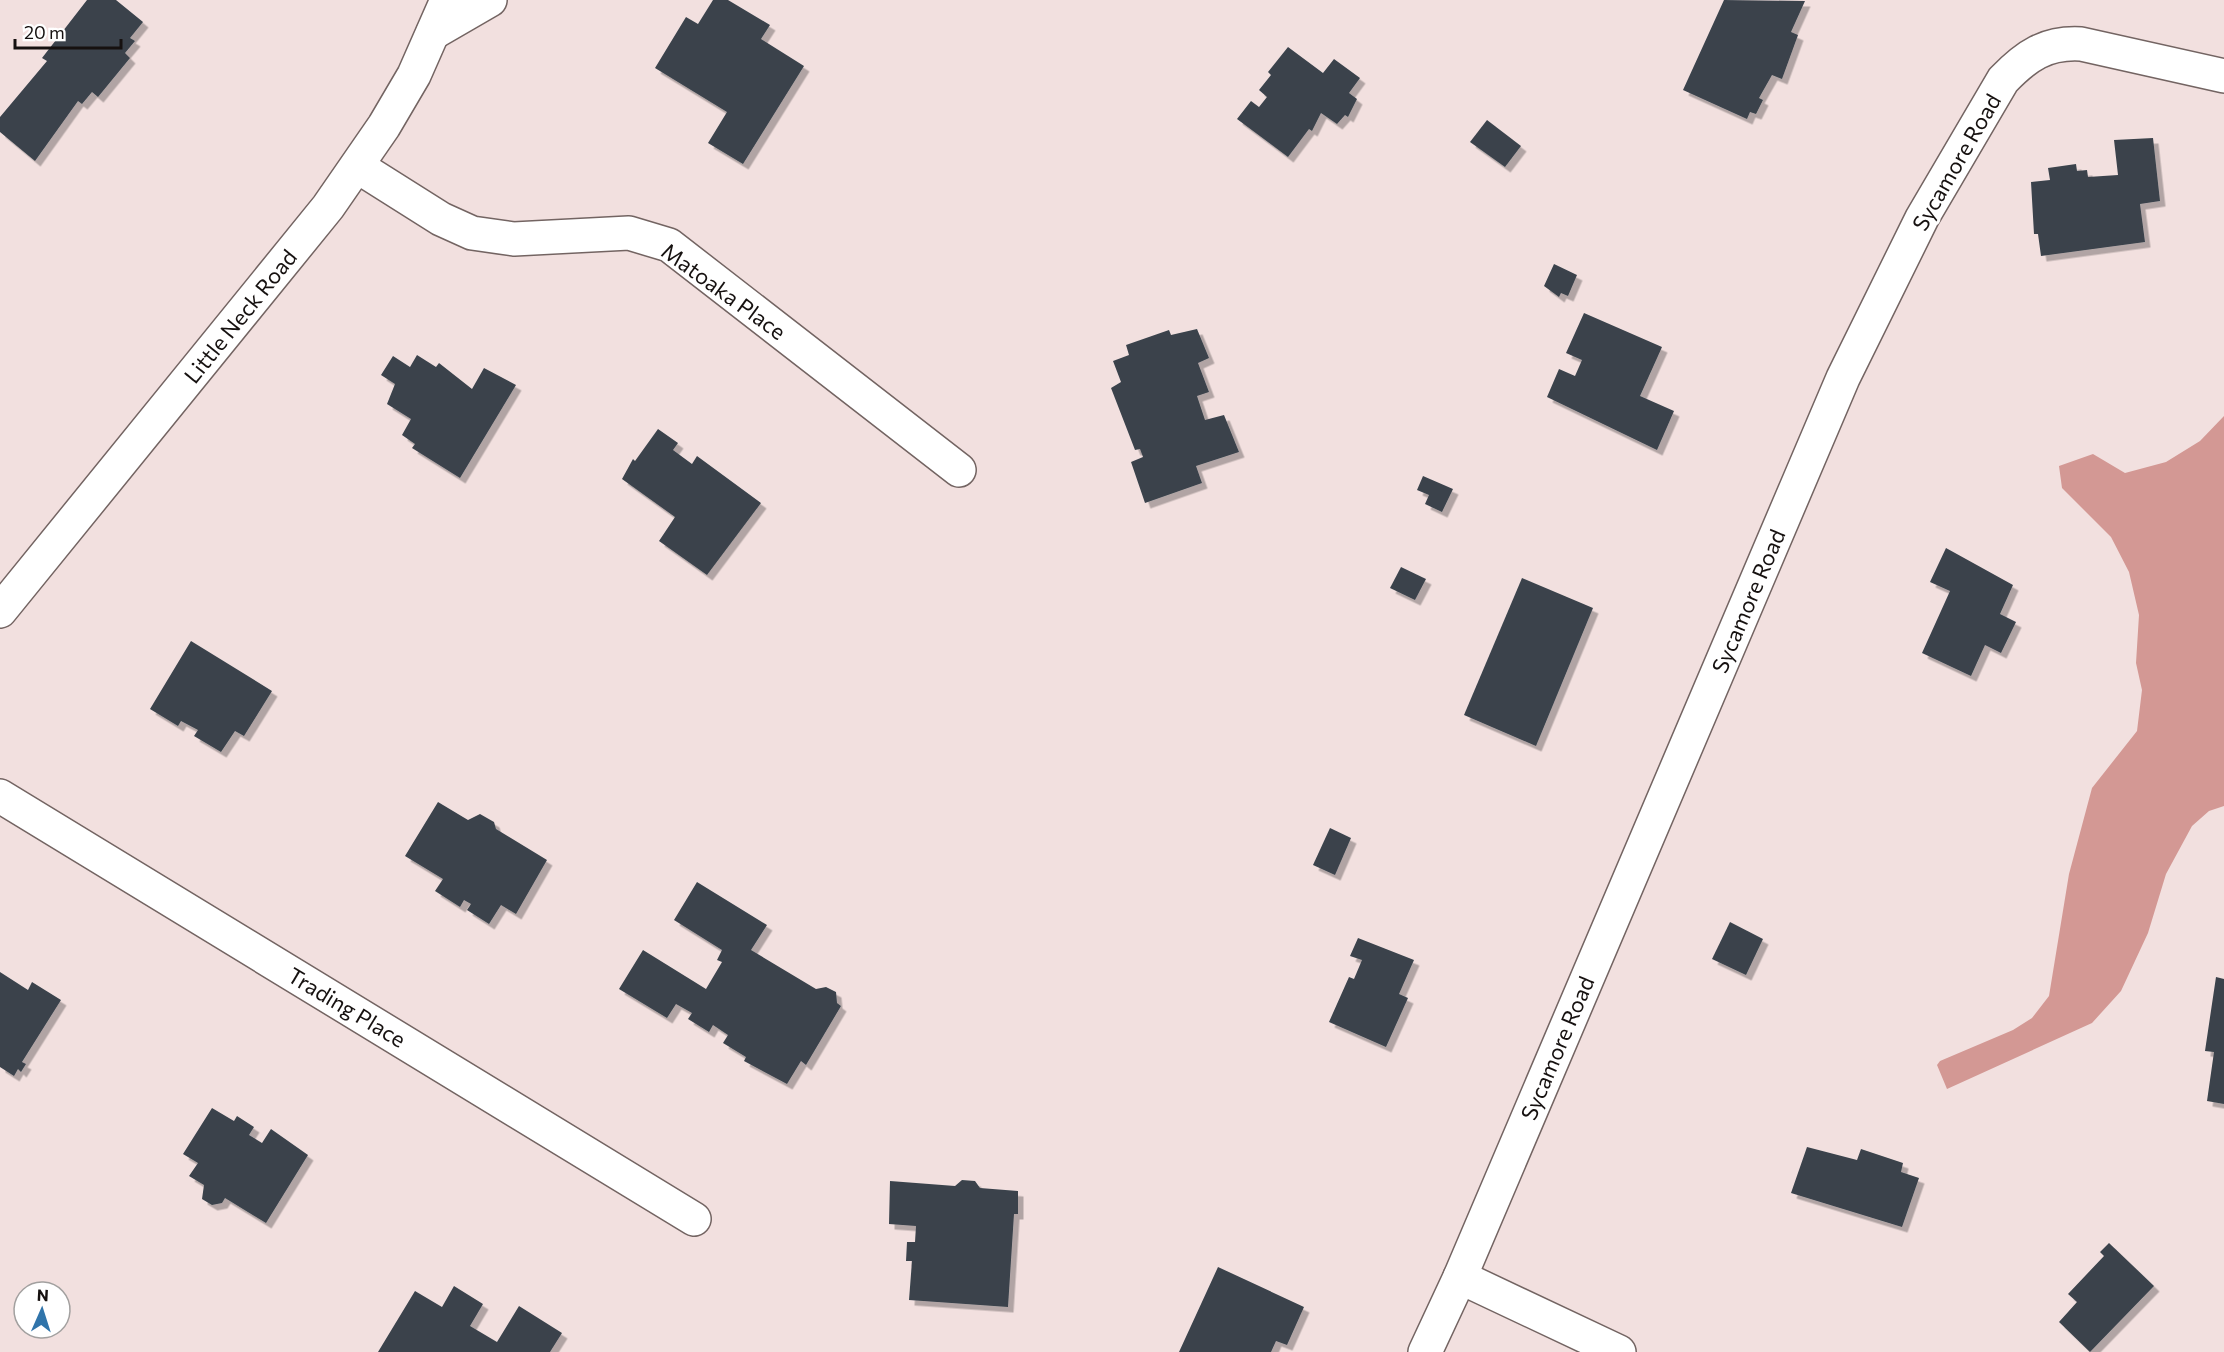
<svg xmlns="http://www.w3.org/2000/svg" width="2224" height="1352" viewBox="0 0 2224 1352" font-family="Commissioner,sans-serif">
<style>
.water{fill:#d39894}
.building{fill:#3a434c;filter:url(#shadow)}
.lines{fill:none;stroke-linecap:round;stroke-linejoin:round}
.minor-casing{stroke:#736462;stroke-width:36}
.minor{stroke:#fff;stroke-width:33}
.labels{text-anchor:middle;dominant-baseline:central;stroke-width:6;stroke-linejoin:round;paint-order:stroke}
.street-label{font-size:22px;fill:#161110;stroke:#fff}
</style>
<defs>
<filter id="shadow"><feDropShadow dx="5.5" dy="5.5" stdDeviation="0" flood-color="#0004"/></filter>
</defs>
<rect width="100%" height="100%" fill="#f2e0df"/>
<polygon class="water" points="2224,416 2224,806 2209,811 2192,826 2166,874 2148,933 2121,991 2092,1023 1947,1089 1937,1065 1940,1061 2013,1030 2032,1018 2049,996 2069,874 2092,788 2137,731 2142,690 2136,663 2139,615 2129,572 2111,537 2062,488 2059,466 2093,454 2125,473 2166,462 2200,441"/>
<g class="building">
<polygon points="87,0 116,0 143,22 130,38 135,41 125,53 130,58 98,97 92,92 82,104 78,101 35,161 0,132 0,117 47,61 42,58"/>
<polygon points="713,0 728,0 770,25 761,39 804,66 743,164 708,143 727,112 655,68 686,17 698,24"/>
<polygon points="1724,0 1805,1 1791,32 1798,35 1782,79 1772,75 1759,98 1763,100 1756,114 1750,112 1747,119 1683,90"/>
<polygon points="1288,47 1323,73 1334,59 1360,78 1349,93 1357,99 1348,117 1345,115 1337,124 1321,113 1312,131 1309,129 1288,157 1237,119 1251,101 1259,107 1267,97 1259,90 1271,75 1268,72"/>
<polygon points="1487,120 1521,146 1505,167 1470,142"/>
<polygon points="2153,138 2160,201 2140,204 2145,242 2041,256 2038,234 2034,234 2031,182 2050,180 2048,168 2076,164 2077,171 2087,170 2088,177 2118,175 2114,140"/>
<polygon points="1554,264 1577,275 1568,296 1561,293 1559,297 1544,286"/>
<polygon points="1584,313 1662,347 1640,396 1674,411 1657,450 1547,397 1559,369 1575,376 1582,360 1566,353"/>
<polygon points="1197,329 1209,358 1198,363 1209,392 1197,396 1205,420 1224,415 1239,452 1196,466 1202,483 1145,503 1131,462 1143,457 1140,449 1135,450 1111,388 1121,382 1113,361 1129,355 1126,345 1169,330 1171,335"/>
<polygon points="417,355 436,367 439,363 472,389 484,368 516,385 460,478 412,448 415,444 402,435 411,419 387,404 395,384 381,375 393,356 410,367"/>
<polygon points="658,429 678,443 673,450 692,464 697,456 761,503 707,575 659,541 675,517 622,479 633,459 635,461"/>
<polygon points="1423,476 1453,489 1442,512 1425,504 1429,495 1417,490"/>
<polygon points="1946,548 2013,585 2000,614 2016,622 2001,653 1985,645 1971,676 1922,653 1950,591 1930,582"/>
<polygon points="1401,567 1426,579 1415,600 1390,588"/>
<polygon points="1522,578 1593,608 1536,746 1464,715"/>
<polygon points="191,641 272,691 244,736 235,731 221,752 194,736 198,730 181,721 178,726 150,709"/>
<polygon points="438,802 468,820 480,814 494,822 496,829 547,860 516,914 501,905 489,924 467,910 471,904 464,900 460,907 435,891 443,879 405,856"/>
<polygon points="1330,828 1351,838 1335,875 1313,865"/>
<polygon points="697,882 767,925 751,950 816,989 826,987 836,992 837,1003 841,1006 806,1065 801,1061 787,1084 744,1061 746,1057 723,1043 728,1035 713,1025 709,1032 688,1019 692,1013 676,1004 667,1018 619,989 643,950 706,989 722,962 717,960 722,950 674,920"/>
<polygon points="1730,922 1763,939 1746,975 1712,959"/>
<polygon points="1358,938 1414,960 1399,994 1408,998 1386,1047 1329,1022 1349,977 1354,979 1362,960 1350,956"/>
<polygon points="0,972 28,990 32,982 61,1000 22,1062 26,1064 21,1072 18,1069 14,1076 0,1067"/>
<polygon points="2216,977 2224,979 2224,1104 2207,1101 2214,1052 2205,1051"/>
<polygon points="212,1108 234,1121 237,1116 254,1127 249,1135 262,1143 271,1129 308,1155 266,1223 225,1198 222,1203 212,1205 202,1199 204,1185 189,1176 198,1163 183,1154"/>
<polygon points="1807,1147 1857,1160 1861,1149 1903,1163 1901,1172 1919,1178 1902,1227 1791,1193"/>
<polygon points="962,1180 975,1181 980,1188 1018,1191 1018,1214 1014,1214 1008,1307 909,1300 912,1261 906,1261 907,1242 915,1242 916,1226 889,1224 890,1181 955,1186"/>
<polygon points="2109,1243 2154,1286 2090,1352 2059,1322 2077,1302 2068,1294 2104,1256 2100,1252"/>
<polygon points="1218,1267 1304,1307 1287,1345 1276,1341 1271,1352 1179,1352"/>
<polygon points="454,1286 483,1304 470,1326 497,1342 519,1306 562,1333 550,1352 378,1352 415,1291 442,1307"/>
</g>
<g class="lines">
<g class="minor-casing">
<g id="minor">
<polyline points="433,33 490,0"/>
<polyline points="357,166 441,219 472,233 514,239 629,233 669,245 959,470"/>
<polyline points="0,611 328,207 384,126 414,75 447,0"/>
<polyline points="0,796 694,1219"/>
<polyline points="1460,1277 1619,1352"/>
<path d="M1425 1352 1460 1277 1843 378 1922 218 2003 80C2026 56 2046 42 2081 44L2224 76"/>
</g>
</g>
<use href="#minor" class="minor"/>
</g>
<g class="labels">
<g class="street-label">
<text transform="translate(1956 162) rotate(-60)">Sycamore Road</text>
<text transform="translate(724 291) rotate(36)">Matoaka Place</text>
<text transform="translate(240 316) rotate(-51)">Little Neck Road</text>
<text transform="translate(1748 601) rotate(-67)">Sycamore Road</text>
<text transform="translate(347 1007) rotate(31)">Trading Place</text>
<text transform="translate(1557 1048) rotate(-67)">Sycamore Road</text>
</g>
</g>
<g transform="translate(42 1310) rotate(3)"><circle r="28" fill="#ffffff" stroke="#a2a09f" stroke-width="1.5"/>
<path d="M0-4.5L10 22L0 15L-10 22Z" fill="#3074aa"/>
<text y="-9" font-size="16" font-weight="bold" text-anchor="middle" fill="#161110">N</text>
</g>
<path d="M15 39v9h106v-9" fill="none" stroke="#161110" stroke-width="3"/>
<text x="24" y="39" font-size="18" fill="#161110" stroke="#ffffff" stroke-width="4.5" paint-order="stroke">20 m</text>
</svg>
